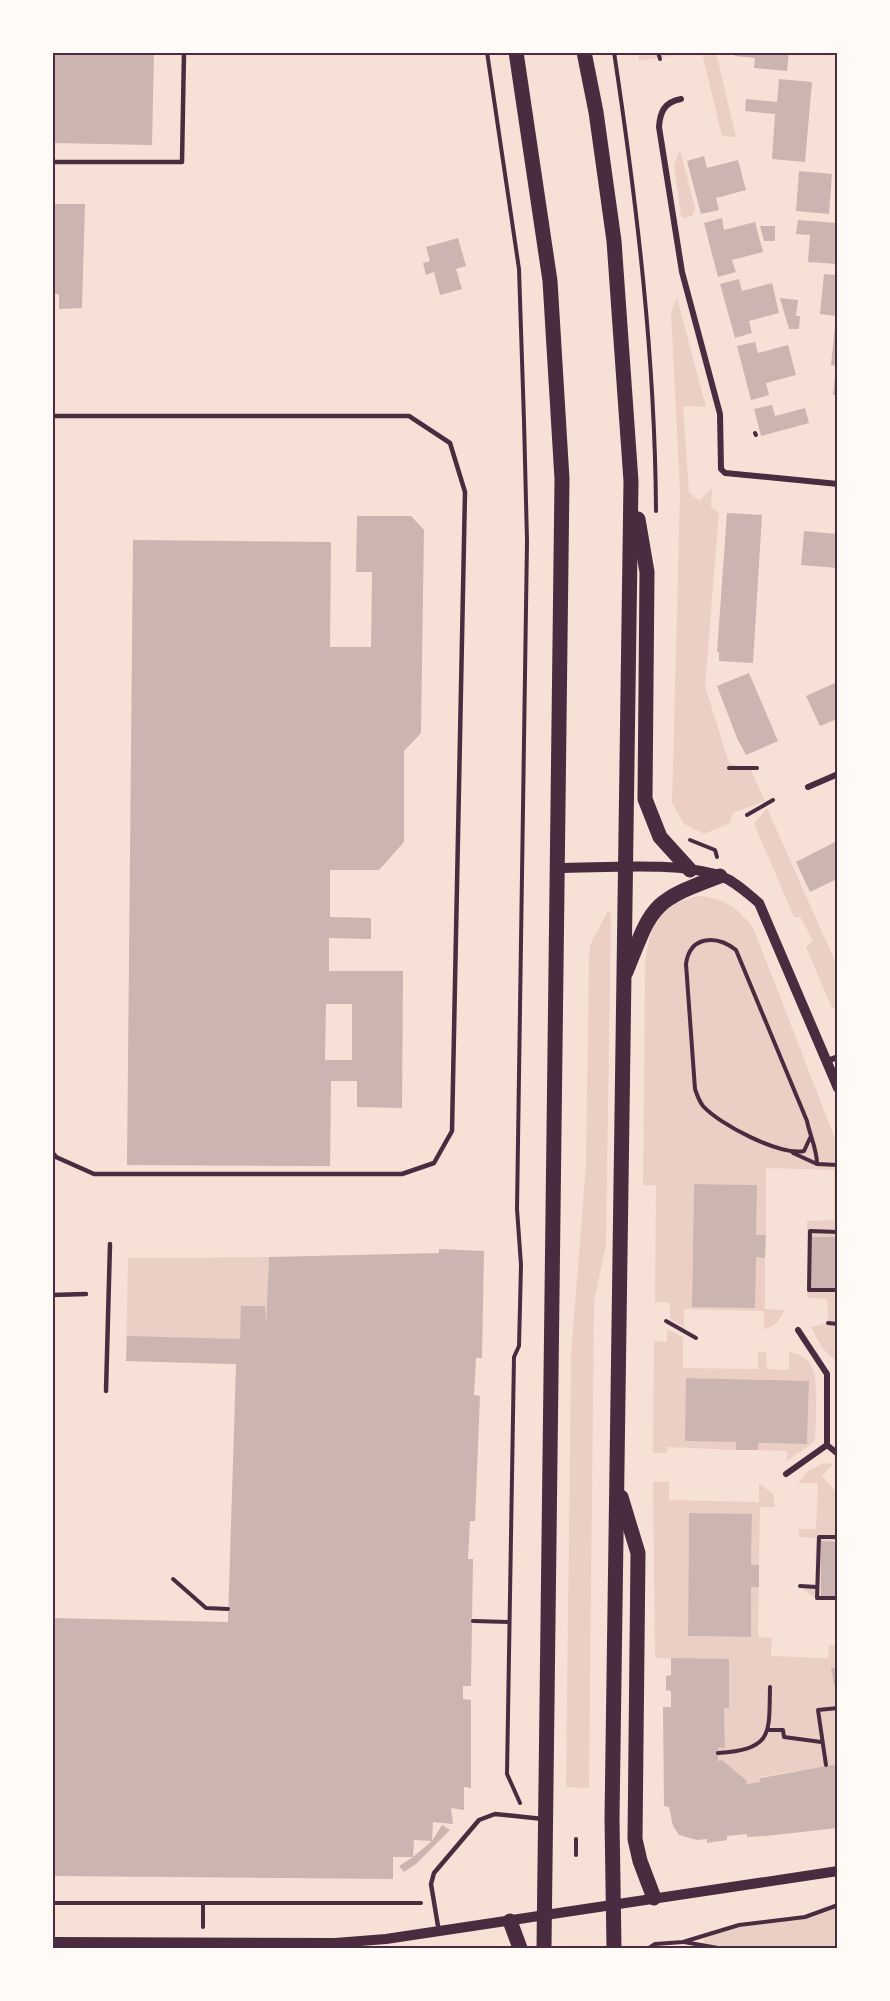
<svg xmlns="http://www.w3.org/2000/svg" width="890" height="2001" viewBox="0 0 890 2001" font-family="Inter,sans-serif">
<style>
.green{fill:#ebcfc5}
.building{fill:#ccb4b1;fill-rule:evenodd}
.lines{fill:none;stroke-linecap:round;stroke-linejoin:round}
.path{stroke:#4a2c40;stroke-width:4}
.service{stroke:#4a2c40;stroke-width:4.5}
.minor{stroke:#4a2c40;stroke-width:6}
.tertiary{stroke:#4a2c40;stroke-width:10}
.primary{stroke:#4a2c40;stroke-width:15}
.neatline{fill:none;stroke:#4a2c40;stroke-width:2}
</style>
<rect width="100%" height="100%" fill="#f7e1d7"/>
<g class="green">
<polygon points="638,52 690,53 639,61"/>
<polygon points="702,53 716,53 736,137 722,136"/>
<polygon points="680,149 695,208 692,216 684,218 681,216 674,165"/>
<polygon points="677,298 706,407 683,406 689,492 699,501 712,488 711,507 719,513 705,686 729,763 751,770 765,801 733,813 730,823 704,834 684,824 672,803 680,492 671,312"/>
<polygon points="767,808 837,966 837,1009 832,1008 806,947 813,940 800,917 794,917 754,824"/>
<path d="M699 896C726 899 736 907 753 927L837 1144V1362L823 1349 811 1327 828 1323 827 1299 807 1298V1221L834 1220V1170L766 1168V1235H756V1185L694 1184 692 1307 756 1257 765 1258V1309L785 1310 777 1323 764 1330V1311L684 1309V1328L670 1318V1303L655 1302 656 1185H643L645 963C650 926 658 904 699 896Z"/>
<polygon points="608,911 611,914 606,1244 594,1302 589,1788 566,1787 571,1356 586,1164 589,954 591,943"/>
<polygon points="269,1257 264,1365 126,1361 128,1258"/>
<path d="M667 1329 683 1337V1368L758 1369V1352H766L767 1369 789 1370V1352C820 1357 816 1384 816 1409 816 1420 816 1432 814 1442L787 1461V1451L758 1450V1443L807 1444 809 1382 687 1378 685 1441 736 1442V1450L667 1447V1453H653L654 1341 667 1342Z"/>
<polygon points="825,1463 833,1464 822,1476 837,1493 837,1598 813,1597 800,1586 815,1587 816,1538 799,1537 799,1529 816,1529 818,1483 798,1483 808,1471"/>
<polygon points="653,1482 669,1482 669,1500 759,1502 759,1483 773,1494 775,1507 760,1507 759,1565 751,1565 752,1514 689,1514 688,1636 750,1637 751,1587 759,1587 758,1637 772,1638 771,1656 828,1658 829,1645 837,1645 837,1667 831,1668 837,1693 837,1764 760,1777 760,1782 747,1784 746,1780 722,1760 718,1761 718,1747 725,1747 724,1709 729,1708 728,1660 655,1658"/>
<polygon points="837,1905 837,1948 718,1948 705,1946 703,1936 739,1925 805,1917"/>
</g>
<g class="building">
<polygon points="52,52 154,52 152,145 52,143"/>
<polygon points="735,52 789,52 787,71 754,68 755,58 735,56"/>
<polygon points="779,79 812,82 805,162 772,159 775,114 745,111 746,99 777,102"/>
<polygon points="704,156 707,168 738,160 746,190 716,198 719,210 701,214 687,161"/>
<polygon points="799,171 832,174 829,214 796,211"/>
<polygon points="52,204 85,204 82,308 59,309 59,294 52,294"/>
<polygon points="722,218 724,230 755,222 763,252 732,260 736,272 718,277 704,223"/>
<polygon points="798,220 837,223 837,264 808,262 810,235 796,234"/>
<polygon points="760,226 775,226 775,241 764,241"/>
<polygon points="458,238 466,266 456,269 462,289 440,295 434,272 426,275 423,263 430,261 426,247"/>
<polygon points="824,274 837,275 837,316 820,314"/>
<polygon points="739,279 742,291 772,283 779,313 749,321 752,333 735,338 720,284"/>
<polygon points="780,298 798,300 796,316 800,316 799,329 789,329"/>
<polygon points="835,325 837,325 837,366 831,365"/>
<polygon points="755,342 758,353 788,345 796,375 766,383 769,395 751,400 737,346"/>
<polygon points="835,375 837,375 837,395 833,395"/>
<polygon points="772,405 775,416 805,408 809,423 761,436 754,409"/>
<polygon points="727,513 762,515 753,663 719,661 719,652 717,652"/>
<path d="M357 516H411L424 530 421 733 404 751V842L379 870H330V917L371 918V939L329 938V971H403L402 1108 357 1107V1081H331L330 1166 127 1165 133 540 331 542 330 647H371L372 572H356ZM326 1004H352V1060H325Z"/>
<polygon points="804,531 837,534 837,568 801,565"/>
<polygon points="749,673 778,741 746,755 737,738 717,686"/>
<polygon points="837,682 837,719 820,726 806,696"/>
<polygon points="837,841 837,879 810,892 796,862"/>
<polygon points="694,1184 757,1185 756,1235 766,1235 765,1258 756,1257 755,1308 692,1307"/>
<rect x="809" y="1237" width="28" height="51"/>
<polygon points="439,1249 484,1251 482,1358 476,1358 474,1395 480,1396 475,1521 470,1521 468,1559 473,1559 471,1686 463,1686 463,1699 471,1700 471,1788 464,1787 464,1810 451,1808 453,1824 433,1822 432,1841 442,1825 450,1830 416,1864 404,1872 399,1866 413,1857 432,1841 414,1840 413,1857 393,1857 393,1879 52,1876 52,1618 228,1622 236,1364 126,1361 127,1336 240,1339 241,1306 265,1306 266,1324 269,1257 439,1253"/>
<polygon points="686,1378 809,1381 807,1444 758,1443 758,1450 736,1450 736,1442 685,1441"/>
<polygon points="689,1513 752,1514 751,1565 759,1565 759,1587 751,1587 751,1637 688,1636"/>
<polygon points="821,1541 837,1542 837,1596 821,1596"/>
<polygon points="671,1658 729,1659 729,1708 724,1709 725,1748 718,1747 718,1761 722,1760 746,1780 747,1784 760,1782 760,1778 837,1764 837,1828 766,1836 747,1837 747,1834 727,1836 727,1840 707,1843 707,1839 697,1840 679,1835 673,1826 669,1807 664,1806 663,1707 671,1707 671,1691 666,1690 666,1676 671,1675"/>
<polygon points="837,1667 837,1687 834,1685 831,1668"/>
</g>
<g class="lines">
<g class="path">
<polyline points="487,52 519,269 524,421 527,541 517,1209 521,1265 519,1346 514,1357 507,1774 520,1803"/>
<path d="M614 52C637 205 655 357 656 511"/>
<polyline points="658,52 660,59"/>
<polyline points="755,433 756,435"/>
<polyline points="729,768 757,768"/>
<polyline points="747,815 773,800"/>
<polyline points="690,840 715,850 717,857"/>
<path d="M810 1138 804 1151C780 1156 719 1124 703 1106 699 1101 697 1095 695 1089L686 964C690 935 717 935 736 950L807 1121C810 1136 817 1149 817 1164L838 1165"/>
<polyline points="793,1153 817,1164"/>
<polyline points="838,1232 810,1231 809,1290 838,1290"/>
<polyline points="666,1321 696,1338"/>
<polyline points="828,1323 838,1324"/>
<polyline points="838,1537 819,1537 817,1598 838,1598"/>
<polyline points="173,1579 206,1608 228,1609"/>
<polyline points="800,1586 817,1587"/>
<polyline points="473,1621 509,1622"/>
<polyline points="769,1730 783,1730 784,1737 821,1742"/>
<path d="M718 1753C773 1749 769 1735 770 1687"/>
<polyline points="826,1765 818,1710 838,1708"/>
<polyline points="576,1855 576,1839"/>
<polyline points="52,1903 421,1903"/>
<polyline points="203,1927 203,1903"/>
<polyline points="684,1942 718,1948"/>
<polyline points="649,1948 655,1944 683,1942 739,1925 805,1917 838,1905"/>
</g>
<g class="service">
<polyline points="52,162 182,162 184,52"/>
<polyline points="52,416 409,416 450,443 465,492 452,1131 434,1163 402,1174 94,1174 56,1157 52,1152"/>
<polyline points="52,1295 86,1294"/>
<polyline points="106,1391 110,1244"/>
<polyline points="439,1932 431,1884 434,1873 479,1820 495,1814 543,1819"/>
</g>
<g class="minor">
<path d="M681 99C665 102 660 111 659 127L682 272 720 414 721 469 725 473 838 484"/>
<polyline points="808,787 838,774"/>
<polyline points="827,1061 838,1057"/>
<polyline points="798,1330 827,1374 827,1445 838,1454"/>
<polyline points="786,1474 827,1445"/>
</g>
<g class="tertiary">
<path d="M558 868C605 868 677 861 721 876 736 882 747 893 759 903L838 1088"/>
<polyline points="52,1942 335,1943 386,1939 838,1871"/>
</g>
<g class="primary">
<polyline points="516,52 550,281 562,479 544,1948"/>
<polyline points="584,52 596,112 614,241 631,481 612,1819 614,1948"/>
<polyline points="638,519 647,572 645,799 660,837 690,870"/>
<path d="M626 972C653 905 650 902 720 876"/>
<polyline points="621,1497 638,1553 635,1839 640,1861 654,1898"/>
<polyline points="510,1921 520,1948"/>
</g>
</g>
<rect width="890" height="2001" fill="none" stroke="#fffaf5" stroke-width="108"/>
<rect x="54" y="54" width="782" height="1893" class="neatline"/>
</svg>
